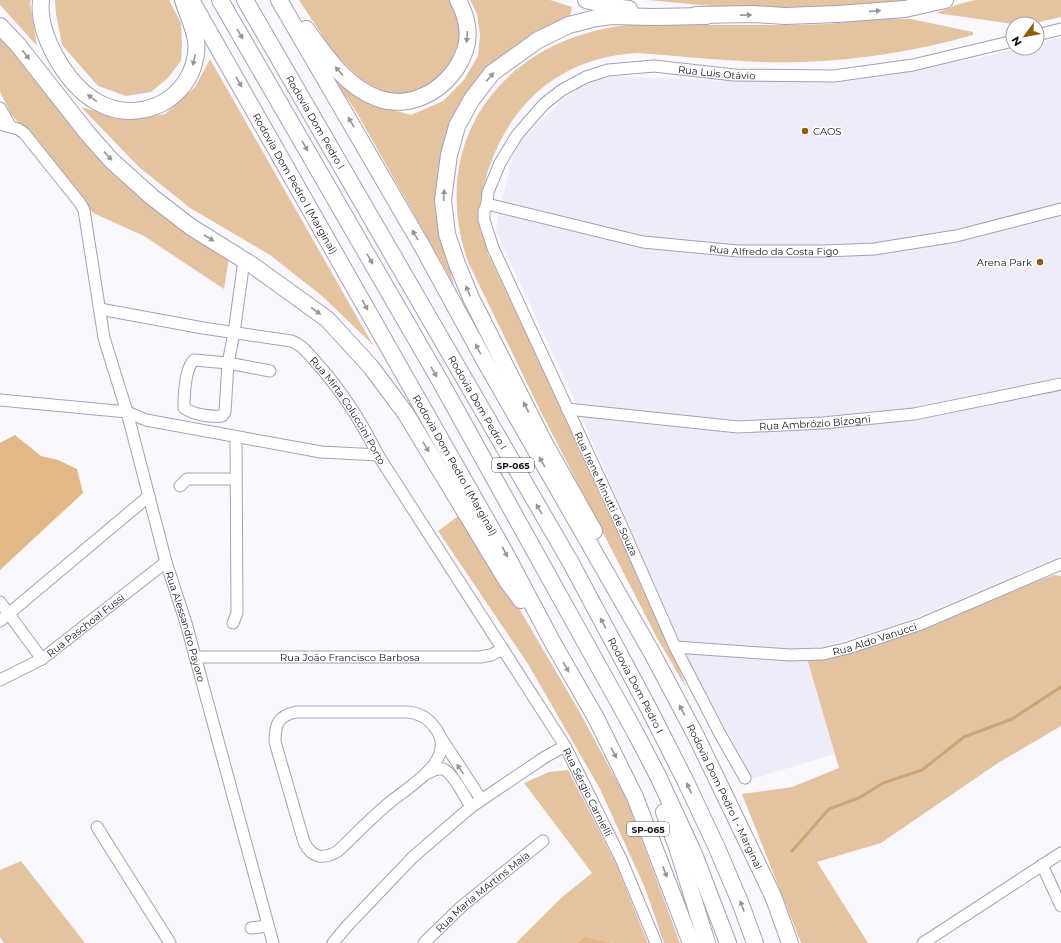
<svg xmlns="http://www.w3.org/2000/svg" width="1061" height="943" viewBox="0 0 1061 943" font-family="Montserrat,sans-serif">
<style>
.built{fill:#f0ebf8}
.green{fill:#e4c4a0}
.forest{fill:#e2b888}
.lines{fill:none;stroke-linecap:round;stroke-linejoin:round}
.stream{stroke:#cda474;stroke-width:3}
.minor-casing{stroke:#a89eb8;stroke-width:13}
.highway-casing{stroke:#a89eb8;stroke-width:18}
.minor{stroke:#fff;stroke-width:11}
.highway{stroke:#fff;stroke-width:16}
.oneway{fill:#969498}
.poi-dot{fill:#915e10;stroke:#fff;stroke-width:1.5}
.labels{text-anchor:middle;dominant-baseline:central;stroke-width:3;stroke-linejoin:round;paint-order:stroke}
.shield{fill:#fff;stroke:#5c595f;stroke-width:1}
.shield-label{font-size:9px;font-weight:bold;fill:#16121b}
.street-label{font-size:10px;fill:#16121b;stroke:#fff}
.poi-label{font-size:10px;fill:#16121b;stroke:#fff;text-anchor:start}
</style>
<rect width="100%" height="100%" fill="#faf8fe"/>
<polygon class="built" points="1061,37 1061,556 905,622 823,647 806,655 835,754 752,779 677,639 571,392 496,232 498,217 515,147 562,100 585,83 614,76 722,81 850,81 988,56 1019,48 1037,48 1037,43"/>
<g class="green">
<polygon points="0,0 31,0 30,3 37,46 0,5"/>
<polygon points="55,0 169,0 181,23 182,44 181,61 168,78 151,92 126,96 98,86 62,45 56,14"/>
<polygon points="299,0 450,0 460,16 461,45 448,72 417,92 390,94 367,86 333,52"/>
<polygon points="470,0 550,0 572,7 570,17 471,88 449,123 441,156 435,194 444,247 454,285 357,113 335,81 364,102 411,115 443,101 464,80 478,56 480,35 477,14"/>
<polygon points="648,0 918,0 889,5 778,9 722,7"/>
<polygon points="975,0 1061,0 1061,17 1031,24 1013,24 936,13 959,4"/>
<path d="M875 19H911L973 32V35C917 51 860 60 802 62 748 64 693 57 638 53 573 56 523 90 496 150 480 186 477 216 488 254L578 441 667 638 687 689 657 638 540 410 468 262C426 140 504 38 628 25H788L829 24Z"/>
<polygon points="0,33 82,140 138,195 229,258 224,289 144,236 93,213 11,114 0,92"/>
<polygon points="210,59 373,345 322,296 270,255 190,208 139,167 81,107 129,120 165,114 195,87"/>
<polygon points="461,514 517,605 578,709 626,798 680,943 664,943 645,888 600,789 528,664 438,531"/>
<polygon points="1054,575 1061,576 1061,726 998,763 881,843 817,862 868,943 801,943 742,794 792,787 839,768 806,655 921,624"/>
<polygon points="568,770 616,864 648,943 613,943 584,936 577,943 516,943 561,898 592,873 524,783 549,772"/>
<polygon points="21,861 85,943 4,943 0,937 0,870"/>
</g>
<g class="forest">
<polygon points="15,435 41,456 58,460 77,469 83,493 0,570 0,443"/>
<polygon points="584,936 613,943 577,943"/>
</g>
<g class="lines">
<polyline class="stream" points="792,851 829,809 859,798 883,783 922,770 964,737 1012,719 1061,687"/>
<g class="minor-casing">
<g id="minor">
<polyline points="1037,35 1061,29"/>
<polyline points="0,108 11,127"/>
<path id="s1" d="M0 124 18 129 24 133 80 203 84 210 104 338 127 412 166 562 186 623 273 943"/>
<path id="s2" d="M487 204 643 242 738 251H824L874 249 956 236 1061 209"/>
<polyline points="244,260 234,333 228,363 270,371"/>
<path id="s3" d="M100 309 203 328 291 341C301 344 307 352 314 360 340 388 361 421 378 455L565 746 621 859 656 943"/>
<path d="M194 360 228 363 225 412 222 416C211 417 194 415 184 408 184 396 185 368 194 360Z"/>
<polyline points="0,400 127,412 146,420 321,452 378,455"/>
<path id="s4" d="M567 409 738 427 823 423 914 414 1061 384"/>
<polyline points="180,486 187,479 236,479"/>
<polyline points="0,602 42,659"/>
<polyline points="0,621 149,496"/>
<polyline points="233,623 237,613 236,437"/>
<path id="s5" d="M675 647 790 655 823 654 848 648 921 624 1061 564"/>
<path id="s6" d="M195 657H480L491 655 503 649"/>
<path id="s7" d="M0 680 42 659 166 562"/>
<path d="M296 712H409C423 715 428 718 436 729 458 760 408 787 389 803 371 818 355 835 338 851 323 860 312 858 304 842L275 742C275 724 278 716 296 712Z"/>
<polyline points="441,738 481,799"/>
<path d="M428 773C432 771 437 768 443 769 452 772 466 798 471 807"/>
<path id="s8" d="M745 778 720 734 675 647 619 520 493 248 484 220V211L487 204 488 192 500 163 517 135 544 104 562 90 586 77 608 70 654 66 734 75 834 76 913 65 1013 41"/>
<polyline points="97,827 170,943"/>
<polyline points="1042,865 1061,906"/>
<polyline points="251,928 268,926"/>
<polyline points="333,943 348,925 413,857 471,807 545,757 565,746"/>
<path id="s9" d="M424 943 462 906 543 841"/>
<polyline points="923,943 1061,853"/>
</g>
</g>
<g class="highway-casing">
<g id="highway">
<path d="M41 0C37 35 67 85 97 102 127 119 164 111 184 84 193 72 198 55 196 41 194 27 187 13 183 0"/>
<path id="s10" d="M191 0 503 549 554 645 596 718 635 797 691 943"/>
<polyline points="220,0 439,379 635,732 658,776 694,854 728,943"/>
<path id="s11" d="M245 0 571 563 649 709 686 782 717 848 740 902 755 943"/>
<path id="s12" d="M279 0 422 246 487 365 652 653 696 736 726 798 773 896 790 943"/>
<polyline points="586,0 614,7 629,9"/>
<polyline points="696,15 754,14 785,16 838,14 905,9 945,0"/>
<polyline points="0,26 18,45 88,134 111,160 152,197 191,227 252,265 327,319 371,367 406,414 507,581 521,600"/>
<path d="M306 29C325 55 345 86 377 98 414 112 454 85 465 50 471 33 466 15 458 0"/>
<polyline points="594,531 545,444 471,298 457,264 447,234 443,200 449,155 457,126 472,99 492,73 538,40 569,25 596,18 612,16 653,17 707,16"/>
<polyline points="664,812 678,850 707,943"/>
</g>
</g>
<use href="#minor" class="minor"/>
<use href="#highway" class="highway"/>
</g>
<defs><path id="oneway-solid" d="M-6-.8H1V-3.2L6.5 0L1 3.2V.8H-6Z"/></defs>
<g class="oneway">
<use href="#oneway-solid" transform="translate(875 11) rotate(-4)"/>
<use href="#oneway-solid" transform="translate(746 15) rotate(-1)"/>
<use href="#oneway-solid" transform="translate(240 34) rotate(60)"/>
<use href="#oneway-solid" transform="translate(467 37) rotate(94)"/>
<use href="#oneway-solid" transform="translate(26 55) rotate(52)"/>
<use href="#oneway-solid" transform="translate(194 60) rotate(102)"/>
<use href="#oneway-solid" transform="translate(339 71) rotate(-132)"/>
<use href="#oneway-solid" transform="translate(490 77) rotate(-50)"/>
<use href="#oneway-solid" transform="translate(239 82) rotate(60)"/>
<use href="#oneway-solid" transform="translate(92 98) rotate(-143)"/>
<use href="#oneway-solid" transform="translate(351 122) rotate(-120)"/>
<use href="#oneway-solid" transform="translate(305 146) rotate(60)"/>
<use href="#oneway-solid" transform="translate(108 156) rotate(47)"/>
<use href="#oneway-solid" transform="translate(444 195) rotate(-87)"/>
<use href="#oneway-solid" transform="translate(415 235) rotate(-120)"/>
<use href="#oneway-solid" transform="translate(209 238) rotate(32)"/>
<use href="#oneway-solid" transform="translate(370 259) rotate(60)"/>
<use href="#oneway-solid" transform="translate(468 291) rotate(-112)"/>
<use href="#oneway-solid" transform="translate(365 305) rotate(61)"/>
<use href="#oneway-solid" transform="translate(316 311) rotate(36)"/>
<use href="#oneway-solid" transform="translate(478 349) rotate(-118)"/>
<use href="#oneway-solid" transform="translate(434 372) rotate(60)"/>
<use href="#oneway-solid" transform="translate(526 407) rotate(-117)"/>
<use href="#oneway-solid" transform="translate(426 447) rotate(59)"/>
<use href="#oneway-solid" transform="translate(542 462) rotate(-120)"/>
<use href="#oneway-solid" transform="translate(539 509) rotate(-120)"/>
<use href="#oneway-solid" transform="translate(505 552) rotate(62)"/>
<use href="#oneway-solid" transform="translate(603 623) rotate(-118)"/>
<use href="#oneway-solid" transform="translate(566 667) rotate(60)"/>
<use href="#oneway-solid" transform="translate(682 710) rotate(-118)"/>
<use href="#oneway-solid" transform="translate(614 753) rotate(62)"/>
<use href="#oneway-solid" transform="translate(460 769) rotate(-124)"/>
<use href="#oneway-solid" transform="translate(689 788) rotate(-115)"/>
<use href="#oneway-solid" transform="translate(665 872) rotate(69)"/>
<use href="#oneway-solid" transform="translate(742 906) rotate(-111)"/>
</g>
<g class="poi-dot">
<circle cx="805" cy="131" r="4"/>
<circle cx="1040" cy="262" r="4"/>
</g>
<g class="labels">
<g class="shield">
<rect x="492" y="458" width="42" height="14" rx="3"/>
<rect x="627" y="822" width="42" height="14" rx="3"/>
</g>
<g class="shield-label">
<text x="513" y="465">SP-065</text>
<text x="648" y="829">SP-065</text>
</g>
<g class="street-label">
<text stroke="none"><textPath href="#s8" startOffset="933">Rua Luis Otávio</textPath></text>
<text stroke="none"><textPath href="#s11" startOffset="141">Rodovia Dom Pedro I</textPath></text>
<text stroke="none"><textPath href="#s10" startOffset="211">Rodovia Dom Pedro I (Marginal)</textPath></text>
<text stroke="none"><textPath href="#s2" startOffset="292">Rua Alfredo da Costa Figo</textPath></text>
<text stroke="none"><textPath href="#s11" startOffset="465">Rodovia Dom Pedro I</textPath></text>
<text stroke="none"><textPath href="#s3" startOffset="285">Rua Mirta Coluccini Porto</textPath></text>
<text stroke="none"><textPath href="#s4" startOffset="249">Rua Ambrózio Bizogni</textPath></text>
<text stroke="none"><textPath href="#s10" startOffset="535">Rodovia Dom Pedro I (Marginal)</textPath></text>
<text transform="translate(606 494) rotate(65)">Rua Irene Minutti de Souza</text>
<text stroke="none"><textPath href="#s7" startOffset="102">Rua Paschoal Fussi</textPath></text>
<text stroke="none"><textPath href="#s1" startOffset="553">Rua Alessandro Payoro</textPath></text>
<text stroke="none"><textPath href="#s5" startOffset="202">Rua Aldo Vanucci</textPath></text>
<text stroke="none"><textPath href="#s6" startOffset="155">Rua João Francisco Barbosa</textPath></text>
<text stroke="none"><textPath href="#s11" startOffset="789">Rodovia Dom Pedro I</textPath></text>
<text stroke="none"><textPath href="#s3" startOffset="736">Rua Sérgio Carnielli</textPath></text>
<text stroke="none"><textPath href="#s12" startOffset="913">Rodovia Dom Pedro I - Marginal</textPath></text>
<text stroke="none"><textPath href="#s9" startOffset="78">Rua Maria MArtins Maia</textPath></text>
</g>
<g class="poi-label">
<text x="813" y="131">CAOS</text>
<text x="1032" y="262" text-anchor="end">Arena Park</text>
</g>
</g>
<g transform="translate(1025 36) rotate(238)"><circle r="19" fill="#ffffff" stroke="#a2a0a4"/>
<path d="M0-3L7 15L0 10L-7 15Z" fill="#915e10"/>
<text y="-6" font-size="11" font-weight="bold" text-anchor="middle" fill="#16121b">N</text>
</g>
</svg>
